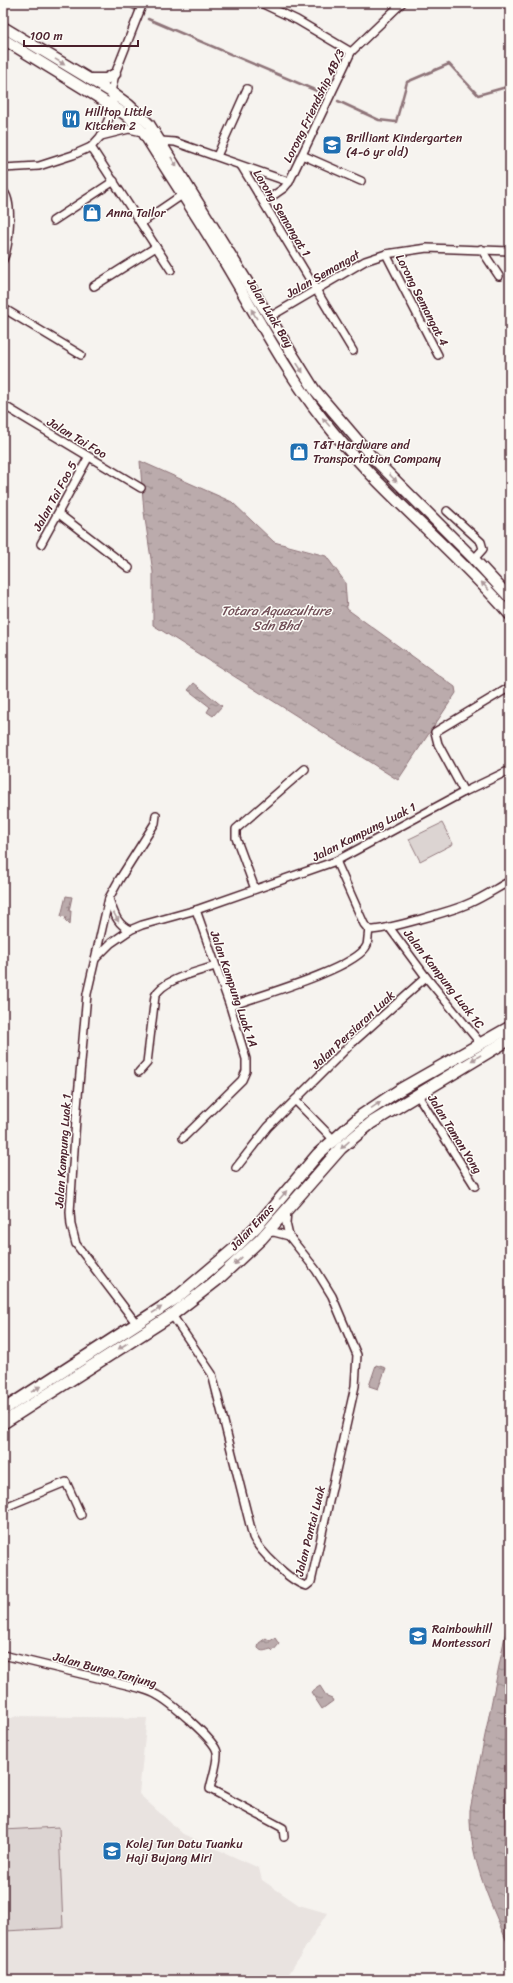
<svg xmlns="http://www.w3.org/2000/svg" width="513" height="1983" viewBox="0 0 513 1983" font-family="Sriracha,sans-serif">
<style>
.built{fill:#e9e3e0}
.pitch{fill:#dcd4d2;stroke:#937a7e}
.water{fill:url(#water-ripples);stroke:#8e7378}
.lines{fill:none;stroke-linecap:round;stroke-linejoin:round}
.stream{stroke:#8e7378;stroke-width:2.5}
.street-casing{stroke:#4a1f2b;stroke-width:10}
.secondary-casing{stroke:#4a1f2b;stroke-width:13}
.primary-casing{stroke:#4a1f2b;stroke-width:14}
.street{stroke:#fdfcf7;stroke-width:7}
.secondary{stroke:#fdfcf7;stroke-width:10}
.primary{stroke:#fdfcf7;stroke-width:11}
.oneway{fill:#ac999b}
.labels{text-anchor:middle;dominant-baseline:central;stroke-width:3;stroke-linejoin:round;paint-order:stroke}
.street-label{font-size:12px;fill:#4a1f2b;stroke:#fdfcf7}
.poi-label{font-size:12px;fill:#4a1f2b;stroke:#fdfcf7;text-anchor:start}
.water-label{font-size:13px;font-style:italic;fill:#725058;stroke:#fdfcf7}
</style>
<defs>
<pattern id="water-ripples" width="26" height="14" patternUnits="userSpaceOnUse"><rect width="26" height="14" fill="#bbabac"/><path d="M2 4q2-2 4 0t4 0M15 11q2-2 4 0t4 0" fill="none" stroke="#9a8b8c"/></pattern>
</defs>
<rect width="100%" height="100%" fill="#f6f3ef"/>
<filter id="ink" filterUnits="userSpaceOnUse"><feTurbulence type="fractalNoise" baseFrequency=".025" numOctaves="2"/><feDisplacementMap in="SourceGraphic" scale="8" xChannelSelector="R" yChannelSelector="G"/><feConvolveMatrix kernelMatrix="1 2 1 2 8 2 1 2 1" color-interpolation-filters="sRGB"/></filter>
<g filter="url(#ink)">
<polygon class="built" points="17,1716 147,1718 139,1794 183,1834 259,1868 262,1880 299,1905 327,1913 285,1980 3,1980 3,1721"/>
<g class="pitch">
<polygon points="442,823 453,844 420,861 409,839"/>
<polygon points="59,1827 63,1928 5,1931 3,1830"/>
</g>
<g class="water">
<polygon points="140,461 232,502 274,542 326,556 345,582 347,609 455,687 456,693 398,780 153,625 153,572 144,512"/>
<polygon points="194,683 222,706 213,716 207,712 210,707 188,690"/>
<polygon points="66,896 72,897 69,911 71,911 70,925 65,920 66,917 61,916"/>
<polygon points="376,1365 386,1368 378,1389 369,1386"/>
<path d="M510 1611V1949C492 1906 468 1858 470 1810Z"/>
<path d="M266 1638 270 1641 275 1638 279 1644 273 1651 271 1649C266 1650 262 1653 258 1648L259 1643Z"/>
<polygon points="320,1686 327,1697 332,1699 333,1701 322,1709 311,1692"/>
</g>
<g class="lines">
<g class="stream">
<polyline points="124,3 137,11"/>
<polyline points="148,19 324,94"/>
<polyline points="338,101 379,120 396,122 407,82 449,64 478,95 510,86"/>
</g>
<g class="street-casing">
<g id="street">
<polyline points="261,3 297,20 351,52"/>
<polyline points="101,136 129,129 142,132"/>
<polyline points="161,141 175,142 289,182"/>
<polyline points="91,147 171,270"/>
<polyline points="302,155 361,181"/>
<polyline points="217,156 247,89"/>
<polyline points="242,167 353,351"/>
<polyline points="3,168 39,166 73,155 91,147 101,136 114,107 111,92 115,74 143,3"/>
<path d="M3 191C14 201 9 247 3 260"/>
<polyline points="264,202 284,188 289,182 351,52 402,3"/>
<polyline points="53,221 114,181"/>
<polyline points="141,223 182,195"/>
<polyline points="481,249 499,276"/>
<polyline points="386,254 438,355"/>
<polyline points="94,286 156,247"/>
<polyline points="3,308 81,355"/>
<polyline points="268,318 365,261 386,254 427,248 510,251"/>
<polyline points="3,405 141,488"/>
<polyline points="447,511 481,542 483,549 474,559"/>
<polyline points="59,514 129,568"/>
<polyline points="41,544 88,458"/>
<polyline points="464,792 438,744 435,732 510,687"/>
<polyline points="336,861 364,924 369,930"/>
<polyline points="255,889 236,838 236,829 305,769"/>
<path d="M109 899C114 912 116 924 130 930"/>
<polyline points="389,927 426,977 481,1044"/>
<path d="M369 930C383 931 455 910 470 903 484 897 497 888 510 881"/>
<polyline points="95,959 111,943 130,930 142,925 196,910 336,861 464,792 510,770"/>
<path d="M230 1006C256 997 358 968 367 945 368 941 368 934 369 930"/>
<path d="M139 1072 147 1063 155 996C163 979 198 972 215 966"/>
<polyline points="417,1094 475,1186"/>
<polyline points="295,1100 333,1139"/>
<polyline points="183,1138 242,1080 246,1071 246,1059 230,1006 196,910"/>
<polyline points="236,1168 268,1127 350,1045 426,977"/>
<polyline points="266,1233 274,1232 289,1236"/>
<path d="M172 1315 212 1374 253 1537C260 1552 290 1581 306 1586L311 1582 355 1386 357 1355 332 1296 316 1270 289 1236 286 1223 287 1211"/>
<polyline points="136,1323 76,1244 71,1225 70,1212 76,1119 87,994 109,898 119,880 155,823 156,815"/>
<polyline points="3,1508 66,1482 81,1515"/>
<path d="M3 1655 139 1688C145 1690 152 1692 157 1695 169 1701 215 1740 217 1752 218 1763 212 1778 210 1789L283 1828 284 1837"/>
</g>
</g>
<g class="secondary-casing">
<g id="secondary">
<polyline points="3,27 111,92 129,105 149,124 314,389 372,457 474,559 510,598"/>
<path d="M3 39 114 107 126 115 143 132C172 179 203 225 231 273 260 322 287 373 322 418 377 490 451 546 510 615"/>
<polyline points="89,79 106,79 115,74"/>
</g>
</g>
<g class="primary-casing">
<g id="primary">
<polyline points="3,1410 175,1299 234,1249 257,1226 318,1154 362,1115 401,1089 510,1027"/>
<polyline points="3,1423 172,1315 217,1280 261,1239 341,1148 371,1123 510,1039"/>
</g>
</g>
<use href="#street" class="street"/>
<use href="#secondary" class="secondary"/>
<use href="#primary" class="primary"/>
</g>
<defs><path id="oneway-solid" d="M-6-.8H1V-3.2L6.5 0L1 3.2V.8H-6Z"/></defs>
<g class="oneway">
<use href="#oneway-solid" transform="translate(60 62) rotate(32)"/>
<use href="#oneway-solid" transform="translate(174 162) rotate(59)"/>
<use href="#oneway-solid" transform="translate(254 314) rotate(-120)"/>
<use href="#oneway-solid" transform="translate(300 368) rotate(57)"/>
<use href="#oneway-solid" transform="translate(326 422) rotate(-130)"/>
<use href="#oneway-solid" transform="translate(393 478) rotate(45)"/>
<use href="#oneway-solid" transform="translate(485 586) rotate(-133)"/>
<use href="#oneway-solid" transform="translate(116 917) rotate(62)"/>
<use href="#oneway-solid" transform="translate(476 1058) rotate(149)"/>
<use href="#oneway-solid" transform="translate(376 1105) rotate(-34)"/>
<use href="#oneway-solid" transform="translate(345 1145) rotate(138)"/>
<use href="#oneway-solid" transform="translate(283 1195) rotate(-49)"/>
<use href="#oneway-solid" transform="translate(238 1261) rotate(136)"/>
<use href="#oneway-solid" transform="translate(157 1310) rotate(-33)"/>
<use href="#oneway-solid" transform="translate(123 1346) rotate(147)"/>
<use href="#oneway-solid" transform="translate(36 1389) rotate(-32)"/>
</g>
</g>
<defs>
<g id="restaurant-square" transform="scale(1)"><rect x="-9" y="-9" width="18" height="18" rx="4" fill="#1f6fb2" stroke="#fdfcf7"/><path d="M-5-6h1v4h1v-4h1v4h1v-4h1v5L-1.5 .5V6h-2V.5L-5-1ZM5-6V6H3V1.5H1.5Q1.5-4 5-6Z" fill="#fff"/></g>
<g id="school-square" transform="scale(1)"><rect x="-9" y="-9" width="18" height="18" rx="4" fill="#1f6fb2" stroke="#fdfcf7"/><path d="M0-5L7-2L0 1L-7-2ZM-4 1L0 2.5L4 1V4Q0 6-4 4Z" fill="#fff"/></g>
<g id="shop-square" transform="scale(1)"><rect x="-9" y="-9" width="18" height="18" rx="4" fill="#1f6fb2" stroke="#fdfcf7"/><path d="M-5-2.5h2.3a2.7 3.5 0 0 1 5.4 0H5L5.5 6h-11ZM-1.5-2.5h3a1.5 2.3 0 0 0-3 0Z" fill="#fff"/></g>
</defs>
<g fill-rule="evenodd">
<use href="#restaurant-square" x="71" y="119"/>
<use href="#school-square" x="332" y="145"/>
<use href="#shop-square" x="92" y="213"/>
<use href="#shop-square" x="299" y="452"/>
<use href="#school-square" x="418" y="1636"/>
<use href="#school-square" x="112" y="1851"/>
</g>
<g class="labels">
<g class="street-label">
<text transform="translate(314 106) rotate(-64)">Lorong Friendship 4B/3</text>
<text transform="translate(282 213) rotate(59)">Lorong Semangat 1</text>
<text transform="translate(323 274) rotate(-30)">Jalan Semangat</text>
<text transform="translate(422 300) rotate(63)">Lorong Semangat 4</text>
<text transform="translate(270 313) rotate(59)">Jalan Luak Bay</text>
<text transform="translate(77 438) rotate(31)">Jalan Tai Foo</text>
<text transform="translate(55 496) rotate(-61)">Jalan Tai Foo 5</text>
<text transform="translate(364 832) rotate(-27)">Jalan Kampung Luak 1</text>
<text transform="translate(444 979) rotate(52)">Jalan Kampung Luak 1C</text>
<text transform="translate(234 989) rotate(71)">Jalan Kampung Luak 1A</text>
<text transform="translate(353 1030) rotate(-43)">Jalan Persiaran Luak</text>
<text transform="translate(455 1134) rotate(58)">Jalan Taman Yong</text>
<text transform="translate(63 1151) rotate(-86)">Jalan Kampung Luak 1</text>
<text transform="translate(252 1227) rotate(-47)">Jalan Emas</text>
<text transform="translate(310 1531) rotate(-76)">Jalan Pantai Luak</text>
<text transform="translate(105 1670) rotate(15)">Jalan Bunga Tanjung</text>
</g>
<g class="poi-label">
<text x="85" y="112">Hilltop Little<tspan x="85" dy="14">Kitchen 2</tspan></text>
<text x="346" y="138">Brilliant Kindergarten<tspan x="346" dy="14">(4-6 yr old)</tspan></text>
<text x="106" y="213">Anna Tailor</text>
<text x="313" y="445">T&amp;T Hardware and<tspan x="313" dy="14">Transportation Company</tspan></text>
<text x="432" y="1629">Rainbowhill<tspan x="432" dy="14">Montessori</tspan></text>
<text x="126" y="1844">Kolej Tun Datu Tuanku<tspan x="126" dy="14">Haji Bujang Miri</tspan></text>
</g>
<g class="water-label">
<text x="276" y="610">Totara Aquaculture<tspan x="276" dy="15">Sdn Bhd</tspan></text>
</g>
</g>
<rect width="513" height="1983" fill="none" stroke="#fdfcf7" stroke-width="16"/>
<rect x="8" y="8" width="497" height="1967" fill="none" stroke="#4a1f2b" stroke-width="1.5" filter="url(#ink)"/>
<path d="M24 40v6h114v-6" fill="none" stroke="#4a1f2b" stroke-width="2"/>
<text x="30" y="40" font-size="12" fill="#4a1f2b" stroke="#fdfcf7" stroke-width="3" paint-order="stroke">100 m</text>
</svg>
